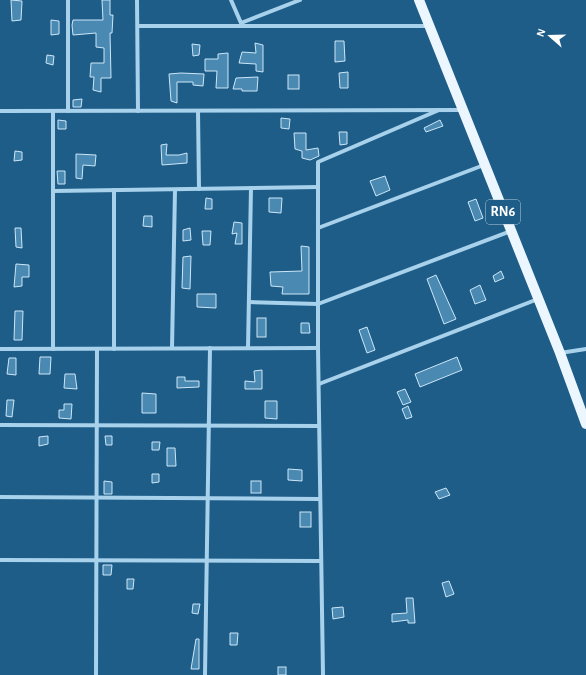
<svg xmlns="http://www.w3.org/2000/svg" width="586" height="675" viewBox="0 0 586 675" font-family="'Alegreya Sans',sans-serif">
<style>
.building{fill:#4a89b2;stroke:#cde7f8}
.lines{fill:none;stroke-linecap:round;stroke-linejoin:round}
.minor{stroke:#a8d1eb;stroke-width:4}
.primary{stroke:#ecf6fe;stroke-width:10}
.labels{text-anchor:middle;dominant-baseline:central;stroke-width:3;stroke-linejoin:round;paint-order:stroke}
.shield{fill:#1e5d88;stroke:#bccedb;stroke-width:1}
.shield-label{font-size:14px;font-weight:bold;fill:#fff}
</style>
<rect width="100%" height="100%" fill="#1e5d88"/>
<g class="building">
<polygon points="11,0 22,1 21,20 12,21"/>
<polygon points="102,0 110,0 110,15 113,15 112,33 110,33 111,78 101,78 101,92 93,90 94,77 90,77 91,63 104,63 104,48 96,47 96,33 73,35 72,25 73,20 103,20"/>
<polygon points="51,20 59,21 59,34 51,35"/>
<polygon points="335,41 344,41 345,61 335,62"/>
<polygon points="255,43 263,45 263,72 256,71 256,64 239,63 242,52 256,53"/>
<polygon points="192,44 200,45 199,55 193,56"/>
<polygon points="228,53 228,88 216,88 217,71 205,71 205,59 218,59 218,54"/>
<polygon points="47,55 54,56 53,65 46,63"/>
<polygon points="348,72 348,88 340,88 339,73"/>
<polygon points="181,73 204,74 203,86 193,85 193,82 177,82 177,103 171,101 169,74"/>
<rect x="288" y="75" width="11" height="14"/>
<polygon points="258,77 257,91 242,91 242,89 233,89 236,78"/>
<polygon points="82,99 81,107 73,107 73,100"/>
<polygon points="281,118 290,119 289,129 281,128"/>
<polygon points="58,120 66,121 66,129 58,129"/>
<polygon points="440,120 443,126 426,132 424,128"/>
<polygon points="339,132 347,132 347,144 340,145"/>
<polygon points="294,133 306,133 306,150 318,148 319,156 310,160 302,158 302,151 295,149"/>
<polygon points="167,144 166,155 179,155 187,153 187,163 162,165 161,145"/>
<polygon points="15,151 22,152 22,160 14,161"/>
<polygon points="76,154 96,155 95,166 83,165 82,179 76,178"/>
<polygon points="57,171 65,171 65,184 58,184"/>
<polygon points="385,176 390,190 376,196 370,181"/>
<polygon points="206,198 212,199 212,209 205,209"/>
<polygon points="269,198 282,198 281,213 269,212"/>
<polygon points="476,199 483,218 475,221 468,202"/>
<polygon points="144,216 152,216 152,227 143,226"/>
<polygon points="234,222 242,223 242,244 235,244 237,233 232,234"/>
<polygon points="15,228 21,228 22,248 16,247"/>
<polygon points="190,228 191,240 183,241 183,230"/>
<polygon points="202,231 211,231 210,245 203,245"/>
<polygon points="301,246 309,247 309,294 282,294 283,287 271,286 270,272 302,271"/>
<polygon points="191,256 190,289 182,288 183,257"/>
<polygon points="16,264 29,265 29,277 22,277 22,286 14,287"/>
<polygon points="501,271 504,278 495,282 493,276"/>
<polygon points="436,275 456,319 444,324 427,279"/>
<polygon points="480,285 486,300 475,304 470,290"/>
<polygon points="197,294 216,294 216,308 197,307"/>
<polygon points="15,311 23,311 22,340 14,340"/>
<rect x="257" y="318" width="9" height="19"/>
<polygon points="301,323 309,323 310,333 301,333"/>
<polygon points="367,327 375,350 367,353 359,330"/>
<polygon points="40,357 51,357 50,374 39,374"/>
<polygon points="457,357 462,370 420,387 415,374"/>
<polygon points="9,358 16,358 16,375 7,374"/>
<polygon points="262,370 262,389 245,389 245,381 255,382 254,371"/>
<polygon points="65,374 75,374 77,389 64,388"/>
<polygon points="177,377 185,377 185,381 199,381 199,387 177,388"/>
<polygon points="405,389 411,402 403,405 397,392"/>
<polygon points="142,393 156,394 156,413 142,413"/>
<polygon points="7,400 14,400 12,417 6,416"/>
<polygon points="265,401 277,401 277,419 265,418"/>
<polygon points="64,404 72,404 71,419 59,418 59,410 64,410"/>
<polygon points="408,406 412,417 406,419 402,409"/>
<polygon points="48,436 48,444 39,446 39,437"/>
<polygon points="105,436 112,436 112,445 106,445"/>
<polygon points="152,442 160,442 159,450 152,450"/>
<polygon points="167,448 175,448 176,466 167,466"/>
<polygon points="288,469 302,470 302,481 288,480"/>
<polygon points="152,474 159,474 159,482 152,483"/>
<polygon points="104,481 112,482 112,494 104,494"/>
<rect x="251" y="481" width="10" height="12"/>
<polygon points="446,488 450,495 439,499 435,492"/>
<rect x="300" y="512" width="11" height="15"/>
<polygon points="103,565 112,565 111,575 103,575"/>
<polygon points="127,579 134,579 133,589 127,589"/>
<polygon points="449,581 454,594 446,597 442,583"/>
<polygon points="406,598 413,598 415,623 408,623 408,620 392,622 392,614 407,613"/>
<polygon points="193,604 200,604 198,614 192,613"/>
<polygon points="343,607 344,617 333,619 332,608"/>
<polygon points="230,633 238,633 237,645 230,645"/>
<polygon points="196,639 199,639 199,669 191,669"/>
<rect x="278" y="667" width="8" height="8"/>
</g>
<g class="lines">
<g class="minor">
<polyline points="137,0 138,111"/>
<polyline points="231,0 241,23 300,0"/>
<polyline points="138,26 429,26"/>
<polyline points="0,111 462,110"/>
<polyline points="53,111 53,349"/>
<polyline points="68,111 68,0"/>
<polyline points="198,111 199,189"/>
<polyline points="114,190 114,349"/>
<polyline points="53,191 318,187"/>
<polyline points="318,228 484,165"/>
<polyline points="249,302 318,304 511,231"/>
<polyline points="172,348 175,190"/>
<polyline points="248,348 251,188"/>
<polyline points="0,349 318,348"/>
<polyline points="560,353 586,349"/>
<polyline points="319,384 538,299"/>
<polyline points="0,425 319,426"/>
<polyline points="0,497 320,499"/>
<polyline points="0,560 321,561"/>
<polyline points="96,675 97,349"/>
<polyline points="205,675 210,348"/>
<polyline points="323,675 318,348 318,162 439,110"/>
</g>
<polyline class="primary" points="419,0 560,353 586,424"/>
</g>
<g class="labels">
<rect class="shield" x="486" y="200" width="34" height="24" rx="3"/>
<g class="shield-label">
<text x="503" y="212">RN6</text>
</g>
</g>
<g transform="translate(550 36) rotate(290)" stroke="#1e5d88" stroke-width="3" paint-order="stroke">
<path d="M0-3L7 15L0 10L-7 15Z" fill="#ffffff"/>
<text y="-6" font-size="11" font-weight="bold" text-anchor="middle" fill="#ffffff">N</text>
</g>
</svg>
